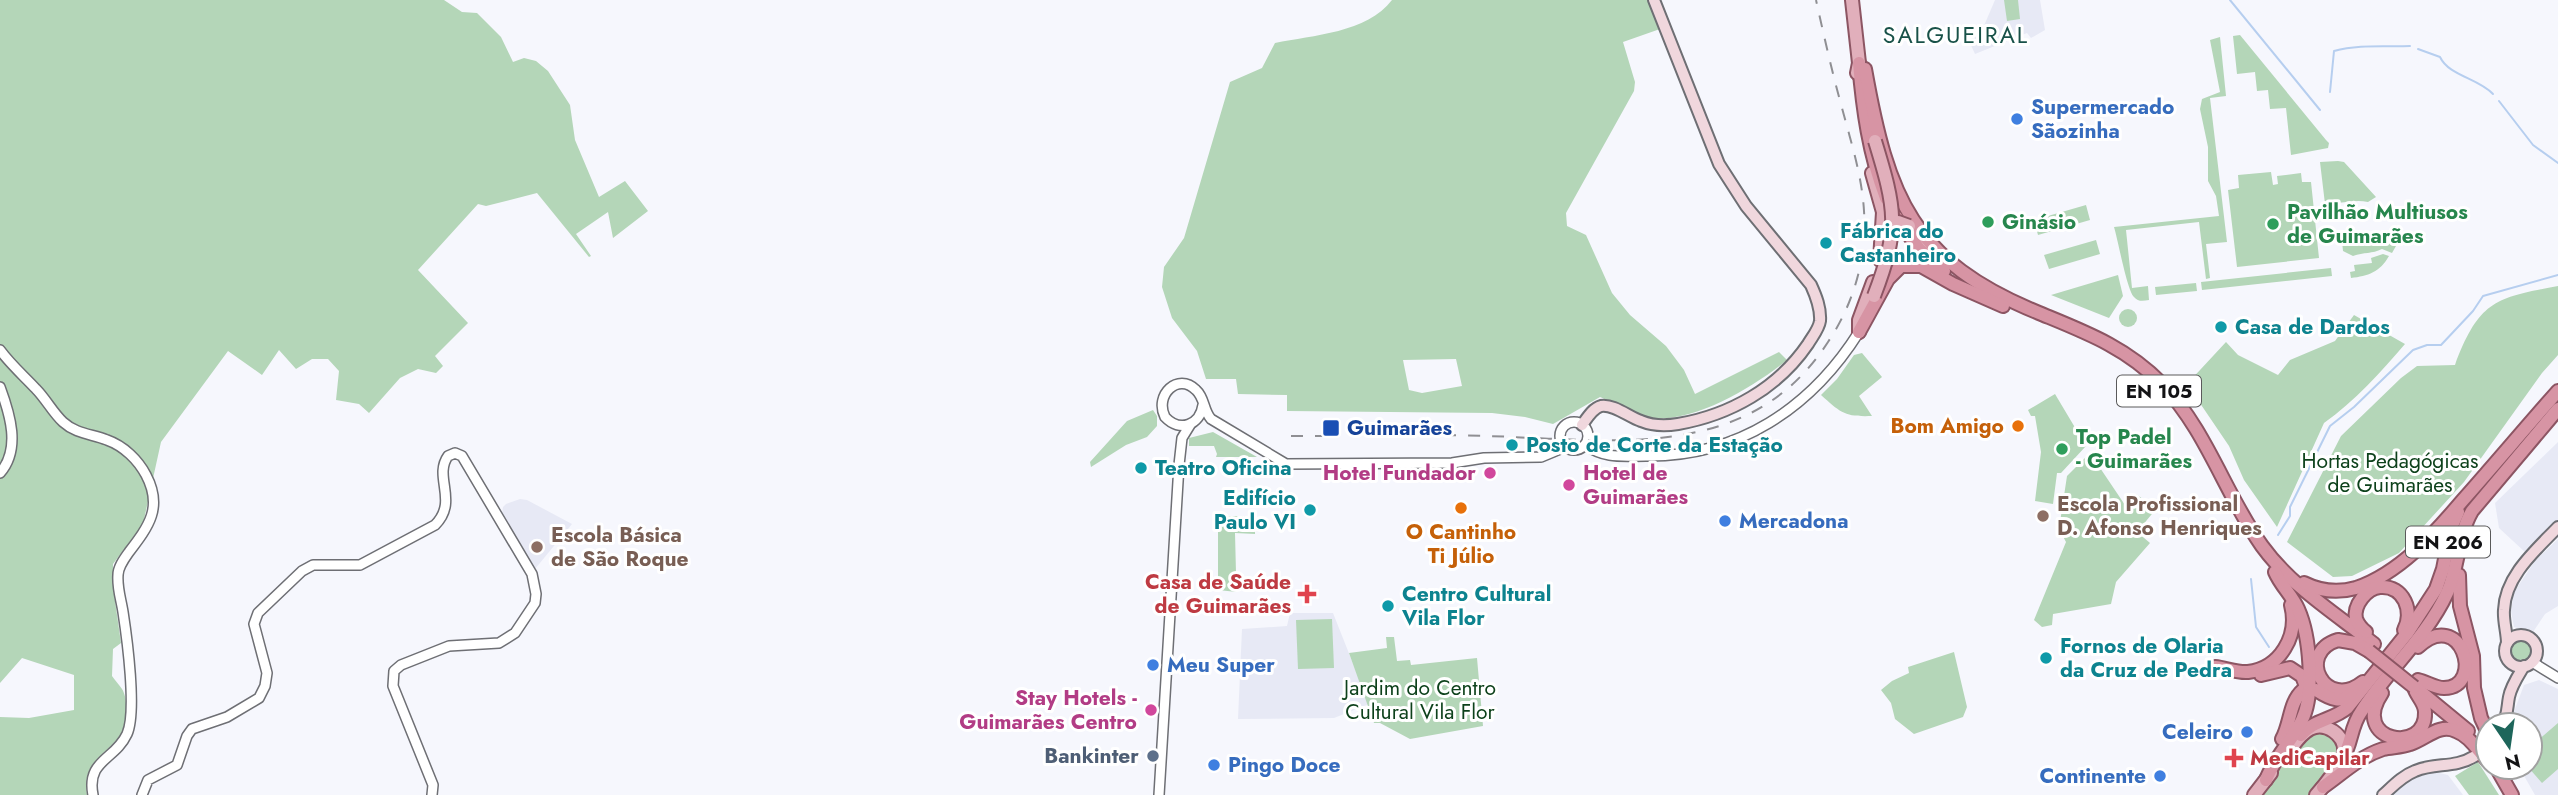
<svg xmlns="http://www.w3.org/2000/svg" width="2558" height="795" viewBox="0 0 2558 795" font-family="Jost,sans-serif">
<style>
.built{fill:#e7e9f5}
.green{fill:#b4d6b8;fill-rule:evenodd}
.lines{fill:none;stroke-linecap:round;stroke-linejoin:round}
.stream{stroke:#b6ceef;stroke-width:2}
.secondary-tunnel{stroke:#d4d5da;stroke-width:10;stroke-dasharray:10 5;stroke-linecap:butt}
.tertiary-casing{stroke:#6e6f74;stroke-width:12}
.secondary-casing{stroke:#6e6f74;stroke-width:14}
.primary-casing{stroke:#8c5563;stroke-width:16}
.trunk-casing{stroke:#8c5563;stroke-width:16}
.tertiary{stroke:#fff;stroke-width:9}
.secondary{stroke:#f0d7dd;stroke-width:10}
.primary{stroke:#e1afbb;stroke-width:12}
.trunk{stroke:#d794a4;stroke-width:12}
.rail{stroke:#8f8f93;stroke-width:2;stroke-dasharray:12 12;stroke-linecap:butt}
.primary-bridge-casing{stroke:#8c5563;stroke-width:16;stroke-linecap:butt}
.trunk-bridge-casing{stroke:#8c5563;stroke-width:16;stroke-linecap:butt}
.primary-bridge{stroke:#e1afbb;stroke-width:12}
.trunk-bridge{stroke:#d794a4;stroke-width:12}
.shop-dot{fill:#3f7fe0;stroke:#fff;stroke-width:2.5}
.leisure-dot{fill:#2e9e5b;stroke:#fff;stroke-width:2.5}
.culture-dot{fill:#0f9aa8;stroke:#fff;stroke-width:2.5}
.food-dot{fill:#e8710a;stroke:#fff;stroke-width:2.5}
.transit-dot{fill:#1a4fb4;stroke:#fff;stroke-width:2.5}
.hotel-dot{fill:#d1479c;stroke:#fff;stroke-width:2.5}
.education-dot{fill:#8d6e63;stroke:#fff;stroke-width:2.5}
.health-dot{fill:#e0444e;stroke:#fff;stroke-width:2.5}
.service-dot{fill:#5c6f8a;stroke:#fff;stroke-width:2.5}
.labels{text-anchor:middle;dominant-baseline:central;stroke-width:6;stroke-linejoin:round;paint-order:stroke}
.shield{fill:#fff;stroke:#5a5a5b;stroke-width:2}
.shield-label{font-size:19px;font-weight:bold;fill:#131315}
.shop-label{font-size:21px;font-weight:bold;fill:#366cbe;stroke:#fff;text-anchor:start}
.leisure-label{font-size:21px;font-weight:bold;fill:#27864d;stroke:#fff;text-anchor:start}
.culture-label{font-size:21px;font-weight:bold;fill:#0d838f;stroke:#fff;text-anchor:start}
.food-label{font-size:21px;font-weight:bold;fill:#c56008;stroke:#fff;text-anchor:end}
.transit-label{font-size:21px;font-weight:bold;fill:#164399;stroke:#fff;text-anchor:start}
.park-label{font-size:21px;fill:#0d411b;stroke:#fff}
.hotel-label{font-size:21px;font-weight:bold;fill:#b23c85;stroke:#fff;text-anchor:end}
.education-label{font-size:21px;font-weight:bold;fill:#785e54;stroke:#fff;text-anchor:start}
.health-label{font-size:21px;font-weight:bold;fill:#be3a42;stroke:#fff;text-anchor:end}
.service-label{font-size:21px;font-weight:bold;fill:#4e5e75;stroke:#fff;text-anchor:end}
.neighbourhood-label{font-size:23px;letter-spacing:2px;fill:#185148;stroke:#fff}
</style>
<rect width="100%" height="100%" fill="#f6f7fd"/>
<g class="built">
<polygon points="1995,0 2040,0 2045,30 2031,38 2027,33 1975,54 1969,41 1983,28"/>
<polygon points="2558,442 2558,520 2526,553 2499,528 2495,503"/>
<polygon points="520,499 527,500 572,524 535,569 502,514 503,507 506,504"/>
<polygon points="2558,539 2558,606 2545,614 2533,632 2514,627 2511,611 2514,592 2535,561"/>
<polygon points="1290,613 1333,613 1369,704 1334,718 1238,719 1242,629 1287,626"/>
<polygon points="2539,680 2558,689 2558,795 2535,795 2519,767 2530,767 2530,725 2509,725 2524,685"/>
<polygon points="2431,771 2448,775 2463,795 2388,795 2405,781"/>
</g>
<g class="green">
<path d="M0 0H444L462 12 477 13 501 37 513 62 524 58 536 61 548 71 570 105 575 140 599 197 625 181 648 211 613 238 608 212 576 234 591 256 589 257 537 193 486 206 478 204 418 270 468 323 435 356 443 366 436 373 418 369 400 378 369 413 359 404 336 400 339 371 328 359H312L296 369 279 350 262 375 228 351 161 442 143 524 113 564V587L121 643 113 649 112 676C115 680 119 685 122 689 129 700 127 726 119 737 102 758 82 763 87 795H0V717L29 718 74 710V675L22 658 0 683Z"/>
<path d="M1392 0H1648L1660 29 1623 42 1635 82 1634 91 1566 213 1567 226 1586 235 1612 293 1630 315 1666 346 1684 370 1695 394 1779 352 1787 360C1752 388 1692 425 1644 418 1631 416 1614 402 1600 397L1553 424 1525 417 1492 413 1287 411V395L1238 394 1236 379H1206L1197 351 1172 318 1162 287 1164 267 1184 238 1230 82 1262 68 1275 43C1313 35 1367 33 1392 0ZM1456 359 1462 386 1422 393 1409 390 1403 360Z"/>
<polygon points="2004,0 2018,0 2020,19 2007,21"/>
<polygon points="2240,35 2326,140 2329,143 2328,148 2291,155 2286,108 2270,109 2268,90 2257,91 2255,72 2237,74 2233,36"/>
<path d="M2220 37 2226 96 2210 98 2227 242 2206 244 2210 278 2206 279 2199 222 2126 230 2132 288 2148 286 2149 300C2143 301 2138 302 2134 297 2127 290 2118 240 2114 227L2219 216 2216 196 2208 181V147L2200 109 2202 99 2220 92 2210 40Z"/>
<path d="M2338 161 2344 162 2376 197 2368 202C2354 199 2340 204 2325 204L2320 162Z"/>
<polygon points="2271,172 2273,185 2278,184 2277,176 2301,173 2302,182 2311,182 2319,258 2237,267 2228,190 2239,188 2238,175"/>
<polygon points="2086,205 2090,220 2038,235 2034,220"/>
<polygon points="2096,240 2100,254 2049,269 2044,255"/>
<path d="M2382 240 2396 246 2392 253 2382 249C2372 254 2364 252 2353 256L2343 251 2342 241 2353 246C2364 243 2372 245 2382 240Z"/>
<path d="M2383 254 2389 256C2380 272 2368 276 2351 278L2350 272 2355 271 2354 265 2372 263 2371 258Z"/>
<polygon points="2331,268 2332,276 2202,290 2201,282"/>
<polygon points="2118,275 2123,296 2109,318 2051,295"/>
<polygon points="2196,283 2197,291 2156,295 2155,287"/>
<path d="M2558 286V355L2542 373 2464 482 2399 553 2352 576 2333 577 2287 542 2341 436 2401 378 2417 366 2455 365C2479 301 2495 298 2558 286Z"/>
<circle cx="2128" cy="318" r="9"/>
<path d="M2354 315 2405 344C2381 372 2355 401 2324 423L2277 527 2244 480 2229 446 2187 384 2226 342 2238 355 2278 375 2290 360 2335 341Z"/>
<path d="M1862 353 1882 377 1859 396 1872 416C1845 417 1841 413 1821 395L1837 379 1854 355Z"/>
<polygon points="2055,394 2086,446 2061,473 2057,473 2053,504 2035,501 2041,452 2035,416 2031,416 2028,410"/>
<polygon points="1153,410 1157,416 1157,426 1147,437 1126,445 1091,467 1090,462 1127,421"/>
<polygon points="1213,432 1257,457 1216,457 1217,454 1214,446 1189,446 1189,438"/>
<polygon points="2090,453 2125,505 2136,494 2156,509 2137,532 2150,543 2116,582 2111,604 2053,614 2052,625 2042,627 2034,620 2066,542 2059,529 2067,476"/>
<polygon points="1224,516 1255,516 1255,534 1235,533 1236,573 1233,573 1237,576 1237,592 1218,590 1218,520 1223,520"/>
<polygon points="1332,619 1334,668 1298,669 1296,620"/>
<polygon points="1386,637 1394,637 1397,661 1410,660 1411,665 1477,658 1483,726 1410,739 1380,723 1374,723 1349,653 1387,648"/>
<circle cx="2522" cy="651" r="13"/>
<polygon points="1954,652 1967,707 1963,717 1914,734 1895,719 1891,703 1881,690 1892,681 1909,673 1908,667"/>
<polygon points="2558,723 2558,769 2542,783 2528,767 2530,767 2530,747"/>
<polygon points="2317,731 2331,735 2339,751 2331,768 2309,795 2260,795 2302,740"/>
<polygon points="2478,762 2499,795 2469,795 2455,776"/>
</g>
<g class="lines">
<g class="stream">
<polyline points="2230,0 2320,110"/>
<path d="M2418 49 2440 57C2449 76 2478 78 2493 94"/>
<path d="M2330 92 2334 51C2359 44 2384 47 2410 46"/>
<polyline points="2499,101 2533,145 2558,163"/>
<polyline points="2278,535 2290,516 2290,507 2330,426 2354,407 2413,350 2427,345 2441,345 2473,311 2483,296 2558,275"/>
<polyline points="2251,579 2256,627 2269,647"/>
</g>
<polyline class="secondary-tunnel" points="2475,756 2488,742"/>
<g class="tertiary-casing">
<g id="tertiary">
<path d="M0 350C11 365 24 376 36 389 46 399 53 413 63 422 76 434 92 434 107 440 124 446 138 460 146 475 163 507 149 526 129 552 124 559 118 567 118 575 117 588 121 599 123 612 127 638 137 712 127 734 115 760 86 760 93 795"/>
<path d="M0 387C10 414 21 449 0 473"/>
<path d="M1203 405C1200 425 1180 433 1165 417 1154 395 1178 372 1196 390 1205 398 1203 410 1211 419L1286 464 1452 463 1484 458 1541 457 1565 447"/>
<circle cx="1574" cy="436" r="14"/>
<path d="M1585 445C1606 459 1621 456 1646 456 1738 457 1811 408 1859 332"/>
<polyline points="2532,662 2558,678"/>
<path d="M142 795 148 780 177 765 187 736 192 729 227 717 259 698 265 686 267 673 254 624 258 613 302 571 313 565H360L435 525C459 501 433 477 448 456L455 453 462 456 532 574 536 594 535 603 515 633 499 643 449 646 401 665 394 671 393 686 433 785 432 795"/>
<polyline points="1159,795 1179,465 1182,438 1190,425"/>
</g>
</g>
<g class="secondary-casing">
<g id="secondary">
<path d="M1582 425C1587 418 1593 408 1601 406 1614 404 1629 417 1641 421 1653 426 1666 426 1678 424 1730 415 1778 388 1808 344 1812 337 1819 329 1820 321 1821 308 1816 296 1811 285L1746 206 1719 164 1654 0"/>
<circle cx="2521" cy="651" r="16"/>
<path d="M2507 643C2507 633 2503 620 2504 610 2505 576 2536 550 2558 527"/>
<path d="M2502 725C2508 716 2507 707 2509 697 2511 686 2518 676 2524 666"/>
<path d="M2383 795C2393 786 2402 776 2415 771 2436 762 2454 769 2475 756"/>
</g>
</g>
<g class="primary-casing">
<g id="primary">
<polyline points="1852,0 1859,63 1857,73"/>
<polyline points="1872,173 1883,212 1880,260"/>
<polyline points="1909,226 1936,257"/>
<polyline points="1859,332 1859,320 1873,282"/>
<path d="M2287 753C2294 745 2300 734 2310 729 2325 721 2346 735 2344 753 2342 764 2324 786 2316 795"/>
<polyline points="2254,795 2271,773"/>
</g>
</g>
<g class="trunk-casing">
<g id="trunk">
<path d="M1859 63C1863 109 1869 154 1886 198"/>
<path d="M1865 69C1888 198 1912 261 2039 313 2085 332 2126 347 2162 384 2207 431 2225 494 2262 546 2291 586 2336 614 2374 644"/>
<polyline points="1896,217 1919,249 1944,271"/>
<polyline points="1859,332 1888,279 1901,266 1921,266 1953,284 2003,306"/>
<polyline points="2459,575 2460,606 2473,656 2474,688 2481,718 2488,733"/>
<path d="M2304 583C2320 591 2338 593 2356 588 2400 573 2434 534 2463 500 2495 464 2526 427 2558 391"/>
<path d="M2366 632C2362 629 2358 624 2356 619 2353 605 2367 588 2380 587 2404 585 2414 612 2404 630"/>
<path d="M2418 647C2461 606 2486 687 2444 688 2435 688 2427 682 2418 680"/>
<path d="M2215 667C2226 668 2237 673 2248 672 2280 668 2299 636 2291 605"/>
<polyline points="2261,675 2290,668 2302,676 2307,689"/>
<path d="M2363 682C2325 712 2295 653 2338 640L2355 643 2369 651"/>
<polyline points="2417,689 2468,731"/>
<path d="M2316 690C2330 699 2343 706 2355 690"/>
<path d="M2382 693C2349 742 2427 755 2425 712 2425 702 2416 696 2414 687"/>
<path d="M2301 735C2313 720 2333 720 2347 708L2408 632 2436 589 2443 569 2451 528 2458 512"/>
<path d="M2282 739C2291 723 2289 702 2303 690"/>
<path d="M2341 761C2352 746 2350 727 2361 712 2387 671 2426 638 2447 593 2459 567 2457 537 2472 511L2558 409"/>
<polyline points="2496,767 2512,795"/>
<path d="M2266 780C2274 758 2292 741 2302 720 2315 693 2310 636 2298 609 2292 595 2281 586 2275 572"/>
<path d="M2323 787C2343 773 2359 757 2383 749 2392 747 2402 747 2410 744 2426 739 2439 723 2456 731 2470 736 2478 751 2488 761"/>
</g>
</g>
<use href="#tertiary" class="tertiary"/>
<use href="#secondary" class="secondary"/>
<use href="#primary" class="primary"/>
<use href="#trunk" class="trunk"/>
<g class="rail">
<path d="M1396 435C1435 435 1474 435 1512 437 1630 442 1754 456 1828 342 1854 303 1867 258 1864 211 1862 176 1851 142 1842 108 1832 72 1824 36 1816 0"/>
<polyline points="1291,436 1332,436"/>
</g>
<g class="primary-bridge-casing">
<g id="primary-bridge">
<polyline points="1888,227 1898,222 1909,226"/>
<path d="M1874 296C1900 228 1896 210 1875 141"/>
</g>
</g>
<g class="trunk-bridge-casing">
<polyline id="trunk-bridge" points="2369,651 2414,687"/>
</g>
<use href="#primary-bridge" class="primary-bridge"/>
<use href="#trunk-bridge" class="trunk-bridge"/>
</g>
<g class="shop-dot">
<circle cx="2017" cy="119" r="7"/>
<circle cx="1725" cy="521" r="7"/>
<circle cx="1153" cy="665" r="7"/>
<circle cx="2247" cy="732" r="7"/>
<circle cx="1214" cy="765" r="7"/>
<circle cx="2160" cy="776" r="7"/>
</g>
<g class="leisure-dot">
<circle cx="1988" cy="222" r="7"/>
<circle cx="2273" cy="224" r="7"/>
<circle cx="2062" cy="449" r="7"/>
</g>
<g class="culture-dot">
<circle cx="1826" cy="243" r="7"/>
<circle cx="2221" cy="327" r="7"/>
<circle cx="1512" cy="445" r="7"/>
<circle cx="1141" cy="468" r="7"/>
<circle cx="1310" cy="510" r="7"/>
<circle cx="1388" cy="606" r="7"/>
<circle cx="2046" cy="658" r="7"/>
</g>
<g class="food-dot">
<circle cx="2018" cy="426" r="7"/>
<circle cx="1461" cy="508" r="7"/>
</g>
<rect class="transit-dot" x="1322" y="419" width="18" height="18" rx="3.5"/>
<g class="hotel-dot">
<circle cx="1490" cy="473" r="7"/>
<circle cx="1569" cy="485" r="7"/>
<circle cx="1151" cy="710" r="7"/>
</g>
<g class="education-dot">
<circle cx="2043" cy="516" r="7"/>
<circle cx="537" cy="547" r="7"/>
</g>
<g class="health-dot">
<path d="M1303.5 583.5h7v7h7v7h-7v7h-7v-7h-7v-7h7z"/>
<path d="M2230.5 747.5h7v7h7v7h-7v7h-7v-7h-7v-7h7z"/>
</g>
<circle class="service-dot" cx="1153" cy="756" r="7"/>
<g class="labels">
<g class="shield">
<rect x="2117" y="375.5" width="84" height="31" rx="5"/>
<rect x="2406" y="526.5" width="84" height="31" rx="5"/>
</g>
<g class="shield-label">
<text x="2159" y="391">EN 105</text>
<text x="2448" y="542">EN 206</text>
</g>
<g class="shop-label">
<text x="2031" y="107">Supermercado<tspan x="2031" dy="24">Sãozinha</tspan></text>
<text x="1739" y="521">Mercadona</text>
<text x="1167" y="665">Meu Super</text>
<text x="2233" y="732" text-anchor="end">Celeiro</text>
<text x="1228" y="765">Pingo Doce</text>
<text x="2146" y="776" text-anchor="end">Continente</text>
</g>
<g class="leisure-label">
<text x="2287" y="212">Pavilhão Multiusos<tspan x="2287" dy="24">de Guimarães</tspan></text>
<text x="2002" y="222">Ginásio</text>
<text x="2076" y="437">Top Padel<tspan x="2076" dy="24">- Guimarães</tspan></text>
</g>
<g class="culture-label">
<text x="1840" y="231">Fábrica do<tspan x="1840" dy="24">Castanheiro</tspan></text>
<text x="2235" y="327">Casa de Dardos</text>
<text x="1526" y="445">Posto de Corte da Estação</text>
<text x="1155" y="468">Teatro Oficina</text>
<text x="1296" y="498" text-anchor="end">Edifício<tspan x="1296" dy="24">Paulo VI</tspan></text>
<text x="1402" y="594">Centro Cultural<tspan x="1402" dy="24">Vila Flor</tspan></text>
<text x="2060" y="646">Fornos de Olaria<tspan x="2060" dy="24">da Cruz de Pedra</tspan></text>
</g>
<g class="food-label">
<text x="2004" y="426">Bom Amigo</text>
<text x="1461" y="532" text-anchor="middle">O Cantinho<tspan x="1461" dy="24">Ti Júlio</tspan></text>
</g>
<g class="transit-label">
<text x="1347" y="428">Guimarães</text>
</g>
<g class="park-label">
<text x="2390" y="461">Hortas Pedagógicas<tspan x="2390" dy="24">de Guimarães</tspan></text>
<text x="1420" y="688">Jardim do Centro<tspan x="1420" dy="24">Cultural Vila Flor</tspan></text>
</g>
<g class="hotel-label">
<text x="1476" y="473">Hotel Fundador</text>
<text x="1583" y="473" text-anchor="start">Hotel de<tspan x="1583" dy="24">Guimarães</tspan></text>
<text x="1137" y="698">Stay Hotels -<tspan x="1137" dy="24">Guimarães Centro</tspan></text>
</g>
<g class="education-label">
<text x="2057" y="504">Escola Profissional<tspan x="2057" dy="24">D. Afonso Henriques</tspan></text>
<text x="551" y="535">Escola Básica<tspan x="551" dy="24">de São Roque</tspan></text>
</g>
<g class="health-label">
<text x="1291" y="582">Casa de Saúde<tspan x="1291" dy="24">de Guimarães</tspan></text>
<text x="2250" y="758" text-anchor="start">MediCapilar</text>
</g>
<g class="service-label">
<text x="1139" y="756">Bankinter</text>
</g>
<g class="neighbourhood-label">
<text x="1956" y="35">SALGUEIRAL</text>
</g>
</g>
<g transform="translate(2509 746) rotate(167)"><circle r="33" fill="#ffffff" stroke="#a1a1a1" stroke-width="2"/>
<path d="M0-5L12 26L0 18L-12 26Z" fill="#1e665b"/>
<text y="-10" font-size="19" font-weight="bold" text-anchor="middle" fill="#131315">N</text>
</g>
</svg>
